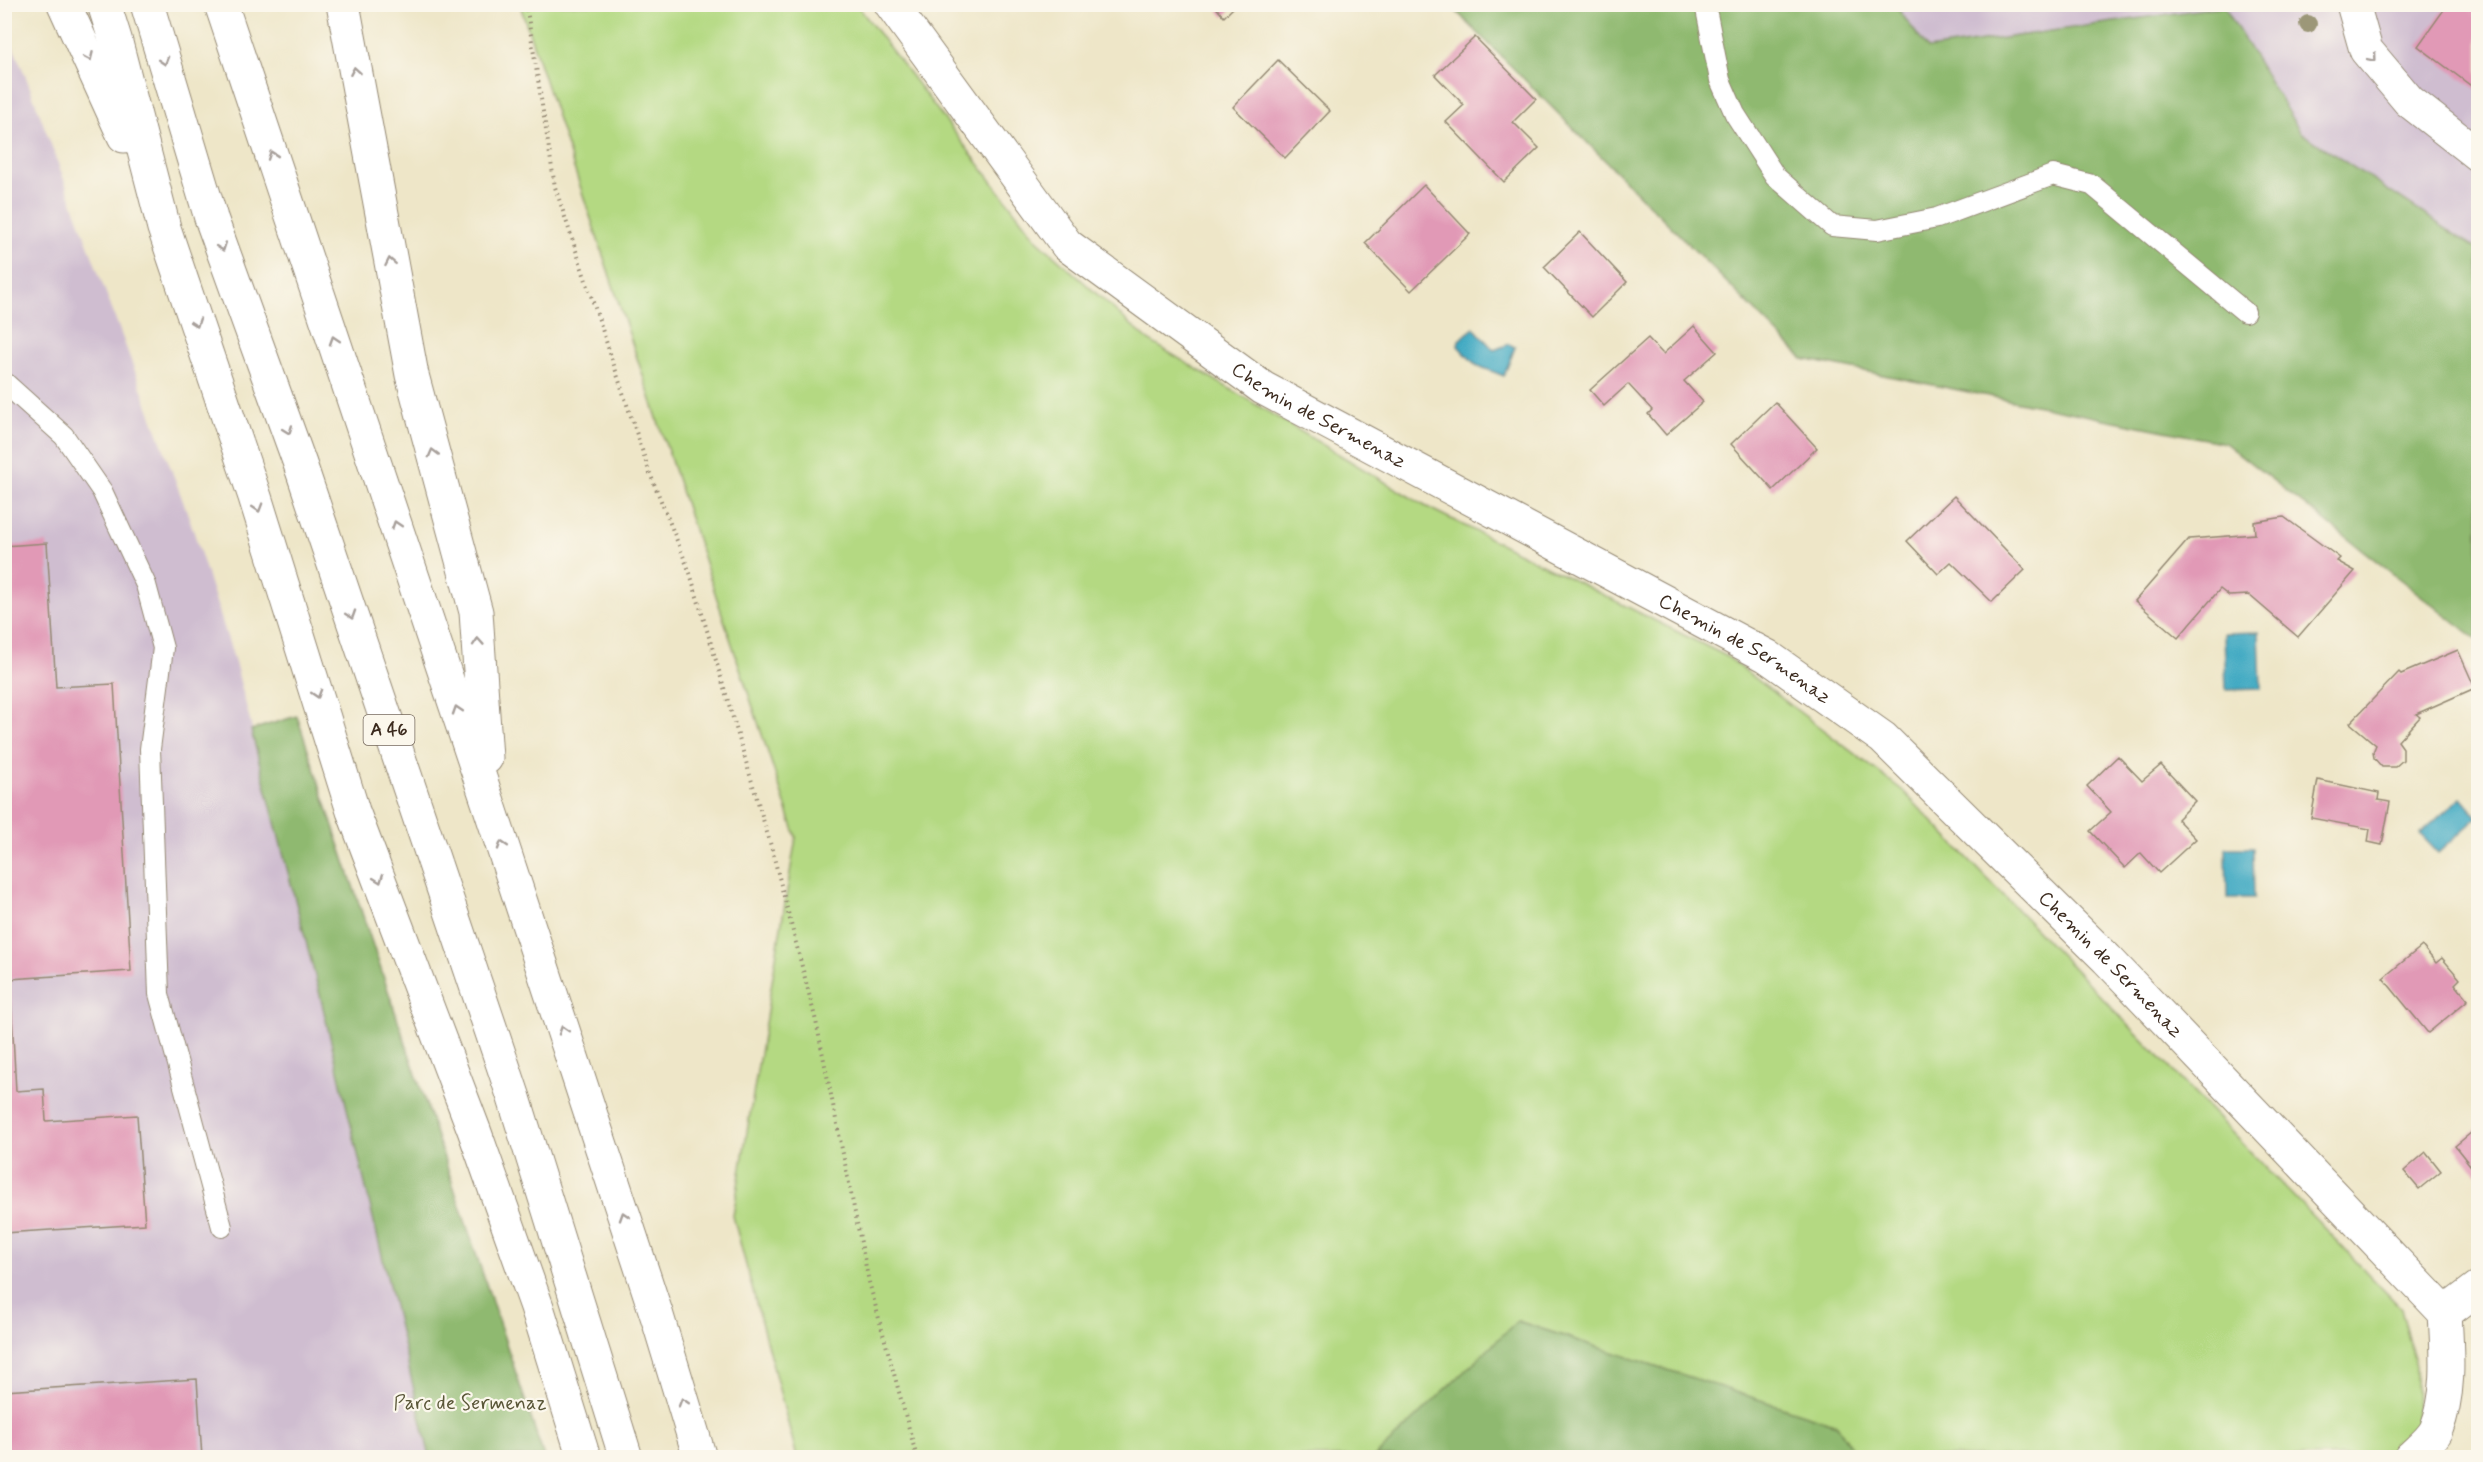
<svg xmlns="http://www.w3.org/2000/svg" width="2483" height="1462" viewBox="0 0 2483 1462" font-family="Mynerve,sans-serif">
<style>
.industrial{fill:#cfbdd0}
.green{fill:#b4d982;stroke:#788250;stroke-width:1.5}
.forest{fill:#8fb970;stroke:#657247;stroke-width:1.5}
.water{fill:#43aac3;stroke:#3f6a70;stroke-width:1.5}
.building{fill:#e199b6}
.lines{fill:none;stroke-linecap:round;stroke-linejoin:round}
.service-casing{stroke:#948873;stroke-width:22}
.minor-casing{stroke:#948873;stroke-width:35}
.motorway-casing{stroke:#948873;stroke-width:35}
.path{stroke:#948873;stroke-width:4;stroke-dasharray:1.5 4.5;stroke-linecap:butt}
.service{stroke:#fff;stroke-width:20}
.minor{stroke:#fff;stroke-width:33}
.motorway{stroke:#fff;stroke-width:33}
.tree{fill:#9c9778}
.oneway{stroke:#a79f9a}
.labels{text-anchor:middle;dominant-baseline:central;stroke-width:4.5;stroke-linejoin:round;paint-order:stroke}
.shield{fill:#fbf7ec;stroke:#75685c;stroke-width:1.5}
.shield-label{font-size:18px;font-weight:bold;fill:#3b2a1e}
.street-label{font-size:20px;fill:#3b2a1e;stroke:#fbf7ec}
.park-label{font-size:20px;fill:#595637;stroke:#fbf7ec}
</style>
<rect width="100%" height="100%" fill="#fbf7ec"/>
<filter id="ink" filterUnits="userSpaceOnUse"><feTurbulence type="fractalNoise" baseFrequency=".0167" numOctaves="2"/><feDisplacementMap in="SourceGraphic" scale="12" xChannelSelector="R" yChannelSelector="G"/><feConvolveMatrix kernelMatrix="1 2 1 2 8 2 1 2 1" color-interpolation-filters="sRGB"/></filter>
<filter id="wash" filterUnits="userSpaceOnUse"><feTurbulence type="fractalNoise" baseFrequency=".008" numOctaves="4" result="noise"/><feDisplacementMap in="SourceGraphic" scale="24" xChannelSelector="R" yChannelSelector="G"/><feGaussianBlur stdDeviation="1.35" result="paint"/><feColorMatrix in="noise" values="0 0 0 0 0 0 0 0 0 0 0 0 0 0 0 0 0 1.4 0 .05"/><feComposite in="paint" operator="in"/></filter>
<g filter="url(#wash)">
<rect width="100%" height="100%" fill="#eee6c8"/>
<g class="industrial">
<polygon points="1895,5 2478,5 2478,250 2300,132 2224,6 1928,49"/>
<polygon points="4,26 26,77 190,520 235,662 320,995 430,1457 5,1457"/>
</g>
<polygon class="green" points="520,5 857,5 1037,240 1148,340 1425,506 1726,656 1902,790 2401,1308 2416,1367 2417,1426 2385,1457 1857,1457 1837,1425 1518,1321 1375,1457 797,1457 733,1216 796,837"/>
<g class="forest">
<polygon points="1450,5 1895,5 1928,49 2224,6 2300,132 2478,250 2478,640 2225,443 1803,359"/>
<polygon points="297,716 331,820 544,1457 430,1457 320,995 251,730"/>
<polygon points="1517,1321 1837,1425 1857,1457 1375,1457"/>
</g>
<g class="water">
<polygon points="1474,328 1494,350 1509,344 1515,347 1504,376 1476,365 1458,346 1459,340"/>
<polygon points="2259,632 2261,689 2226,690 2224,633"/>
<polygon points="2461,797 2478,817 2438,853 2420,834"/>
<polygon points="2226,848 2253,848 2254,898 2227,898"/>
</g>
<g id="blocks">
<g class="building">
<polygon points="1213,4 1237,4 1224,17"/>
<polygon points="2448,4 2478,4 2478,91 2418,46"/>
<polygon points="1475,37 1536,99 1513,122 1539,148 1504,182 1446,122 1464,105 1435,75"/>
<polygon points="1278,60 1330,111 1285,158 1233,107"/>
<polygon points="1424,185 1470,234 1411,291 1365,243"/>
<polygon points="1580,232 1627,282 1592,317 1544,267"/>
<polygon points="1694,326 1717,352 1684,381 1703,402 1666,435 1648,414 1652,410 1628,384 1604,406 1590,390 1648,338 1663,354"/>
<polygon points="1775,402 1817,448 1773,490 1731,444"/>
<polygon points="1954,496 2025,570 1992,602 1951,562 1938,574 1907,541"/>
<polygon points="2284,517 2340,558 2337,561 2355,571 2298,637 2249,595 2229,596 2220,589 2178,638 2135,601 2189,539 2255,534 2254,522"/>
<polygon points="47,543 56,687 114,684 131,971 10,979 16,1091 44,1089 46,1121 137,1115 145,1224 4,1233 4,546"/>
<polygon points="2458,650 2475,688 2416,714 2420,717 2398,741 2403,748 2403,760 2395,767 2382,767 2374,758 2373,752 2376,745 2350,723 2399,672 2401,674"/>
<polygon points="2118,756 2142,781 2161,765 2195,801 2177,819 2196,839 2159,873 2141,853 2125,868 2090,831 2111,812 2087,786"/>
<polygon points="2318,780 2379,793 2378,800 2390,802 2382,845 2368,842 2370,829 2311,818"/>
<polygon points="2422,946 2436,963 2442,958 2460,979 2455,984 2468,1000 2428,1033 2383,978"/>
<polygon points="2478,1127 2478,1175 2455,1146"/>
<polygon points="2426,1152 2441,1171 2419,1189 2404,1171"/>
<polygon points="197,1379 202,1458 4,1458 4,1391"/>
</g>
</g>
</g>
<g filter="url(#ink)">
<use href="#blocks" fill-opacity="0" stroke="#948873" stroke-width="1.5"/>
<g class="lines">
<g class="service-casing">
<g id="service">
<polyline points="1705,4 1720,80 1735,114 1775,176 1832,226 1877,230 1937,218 2053,175 2092,185 2245,312"/>
<polyline points="4,382 64,436 102,491 146,585 163,648 150,749 159,994 222,1227"/>
</g>
</g>
<g class="minor-casing">
<g id="minor">
<path id="s1" d="M891 4 1067 245 1263 388 1767 656 1883 738 2107 959 2445 1313C2447 1351 2451 1393 2436 1430 2431 1440 2418 1450 2410 1458"/>
<polyline points="2353,4 2366,50 2409,101 2478,155"/>
<polyline points="2445,1313 2478,1288"/>
</g>
</g>
<g class="motorway-casing">
<g id="motorway">
<polyline points="64,4 124,136"/>
<polyline points="104,4 115,39 164,228 255,497 353,811 474,1130 537,1307 584,1458"/>
<polyline points="147,4 211,218 300,464 514,1098 626,1458"/>
<polyline points="221,4 489,805 657,1316 700,1458"/>
<polyline points="343,4 412,375 476,612 486,758"/>
</g>
</g>
<polyline class="path" points="526,4 555,187 649,471 690,573 771,846 816,1021 869,1282 917,1458"/>
<use href="#service" class="service"/>
<use href="#minor" class="minor"/>
<use href="#motorway" class="motorway"/>
</g>
<circle class="tree" cx="2308" cy="24" r="9"/>
<defs><path id="oneway-chevron" d="M-2-3.5L2.5 0L-2 3.5" fill="none" stroke-width="1.6" stroke-linecap="round" stroke-linejoin="round" transform="scale(1.5)"/></defs>
<g class="oneway">
<use href="#oneway-chevron" transform="translate(89 57) rotate(66)"/>
<use href="#oneway-chevron" transform="translate(2373 58) rotate(50)"/>
<use href="#oneway-chevron" transform="translate(164 61) rotate(73)"/>
<use href="#oneway-chevron" transform="translate(355 71) rotate(-100)"/>
<use href="#oneway-chevron" transform="translate(272 155) rotate(-109)"/>
<use href="#oneway-chevron" transform="translate(222 247) rotate(70)"/>
<use href="#oneway-chevron" transform="translate(390 262) rotate(-101)"/>
<use href="#oneway-chevron" transform="translate(196 323) rotate(71)"/>
<use href="#oneway-chevron" transform="translate(334 340) rotate(-108)"/>
<use href="#oneway-chevron" transform="translate(288 430) rotate(70)"/>
<use href="#oneway-chevron" transform="translate(433 453) rotate(-105)"/>
<use href="#oneway-chevron" transform="translate(258 508) rotate(73)"/>
<use href="#oneway-chevron" transform="translate(396 525) rotate(-108)"/>
<use href="#oneway-chevron" transform="translate(351 615) rotate(72)"/>
<use href="#oneway-chevron" transform="translate(478 642) rotate(-94)"/>
<use href="#oneway-chevron" transform="translate(317 694) rotate(73)"/>
<use href="#oneway-chevron" transform="translate(457 710) rotate(-108)"/>
<use href="#oneway-chevron" transform="translate(502 845) rotate(-108)"/>
<use href="#oneway-chevron" transform="translate(379 879) rotate(69)"/>
<use href="#oneway-chevron" transform="translate(563 1030) rotate(-108)"/>
<use href="#oneway-chevron" transform="translate(624 1216) rotate(-108)"/>
<use href="#oneway-chevron" transform="translate(683 1402) rotate(-107)"/>
</g>
</g>
<g class="labels">
<rect class="shield" x="363.5" y="715" width="51" height="30" rx="4.5"/>
<g class="shield-label">
<text x="389" y="730">A 46</text>
</g>
<g class="street-label">
<text stroke="none"><textPath href="#s1" startOffset="603">Chemin de Sermenaz</textPath></text>
<text stroke="none"><textPath href="#s1" startOffset="1089">Chemin de Sermenaz</textPath></text>
<text stroke="none"><textPath href="#s1" startOffset="1575">Chemin de Sermenaz</textPath></text>
</g>
<g class="park-label">
<text x="470" y="1403">Parc de Sermenaz</text>
</g>
</g>
<rect width="2483" height="1462" fill="none" stroke="#fbf7ec" stroke-width="24"/>
</svg>
